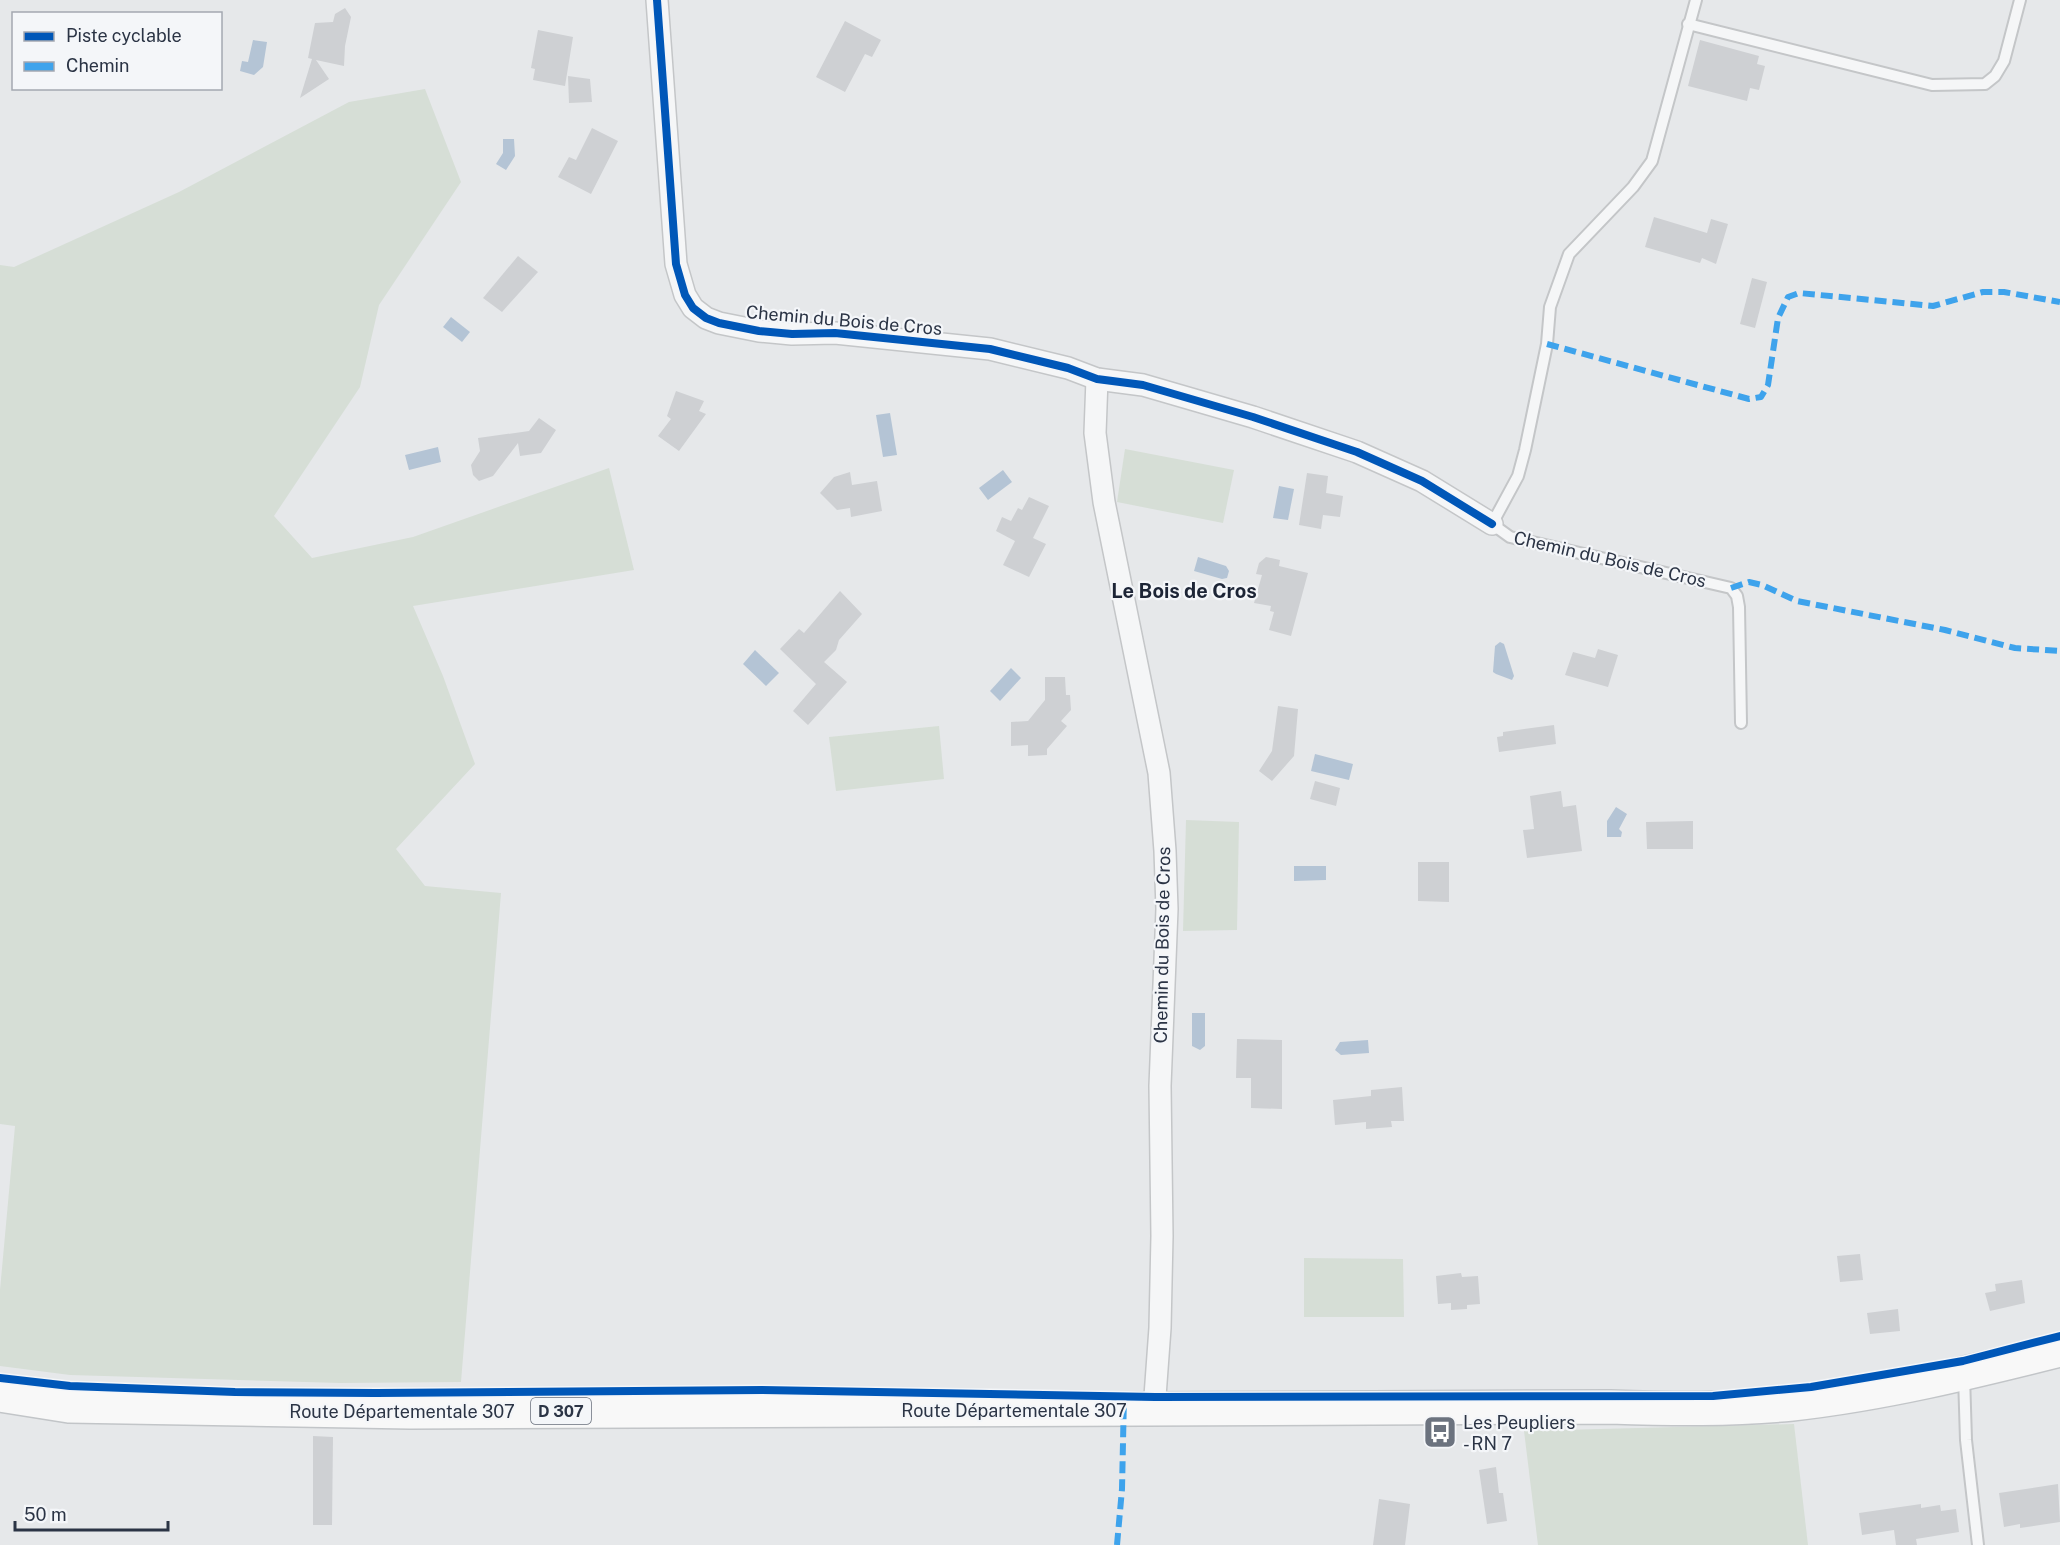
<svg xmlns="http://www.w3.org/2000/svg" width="2060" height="1545" viewBox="0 0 2060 1545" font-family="'Public Sans',sans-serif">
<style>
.green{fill:#d6ded6}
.water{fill:#b4c4d5}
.building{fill:#ced0d3}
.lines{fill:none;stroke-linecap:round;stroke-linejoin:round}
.service-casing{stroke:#c4c6c8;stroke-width:14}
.minor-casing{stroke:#c4c6c8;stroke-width:24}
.primary-casing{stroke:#c2c5c8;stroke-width:36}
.service{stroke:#f5f6f7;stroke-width:10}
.minor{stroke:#f5f6f7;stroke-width:21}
.primary{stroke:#f8f8f8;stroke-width:33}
.quiet{stroke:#3ea3ec;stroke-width:6;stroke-dasharray:12 6;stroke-linecap:butt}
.cycleway-casing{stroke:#f4f6f9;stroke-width:11}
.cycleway{stroke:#0057b8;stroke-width:8}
.labels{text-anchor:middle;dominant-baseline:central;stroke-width:4.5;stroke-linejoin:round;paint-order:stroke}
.shield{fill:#f4f6f9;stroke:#676e7b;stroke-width:1.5}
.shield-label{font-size:16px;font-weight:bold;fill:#2b3445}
.street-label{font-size:18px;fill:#2b3445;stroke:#f4f6f9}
.poi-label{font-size:18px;fill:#2b3445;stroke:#f4f6f9;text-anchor:start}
.neighbourhood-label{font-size:20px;font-weight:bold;fill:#1d2536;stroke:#f4f6f9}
</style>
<rect width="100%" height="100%" fill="#e6e8ea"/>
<g class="green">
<polygon points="425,89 461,182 379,305 360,387 274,516 312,558 413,537 609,468 634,570 413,606 443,676 475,764 396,849 425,886 501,893 461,1382 340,1383 70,1375 0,1366 0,1290 15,1126 0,1124 0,265 14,267 179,192 349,102"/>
<polygon points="1125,449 1234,470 1223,523 1117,502"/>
<polygon points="939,726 944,779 836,791 829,737"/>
<polygon points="1186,820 1239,822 1237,930 1183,931"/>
<polygon points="1304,1258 1403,1259 1404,1317 1304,1317"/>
<polygon points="1794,1424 1808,1545 1538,1545 1524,1431"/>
</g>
<g class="water">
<polygon points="253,40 267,42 263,67 254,75 240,71 242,61 248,62"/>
<polygon points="503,139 514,139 515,156 506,170 496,164 503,153"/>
<polygon points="451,317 470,332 462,342 443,327"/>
<polygon points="890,413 897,455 883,457 876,415"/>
<polygon points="438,447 441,462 409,470 405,455"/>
<polygon points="1003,470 1012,482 988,500 979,488"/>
<polygon points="1279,486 1294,489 1288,520 1273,518"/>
<polygon points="1198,557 1226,566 1229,571 1227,578 1222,579 1194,571"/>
<polygon points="1500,642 1504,644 1514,676 1512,680 1496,674 1493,672 1495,646"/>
<polygon points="755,650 779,673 766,686 743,664"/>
<polygon points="1011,668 1021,678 1000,701 990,691"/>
<polygon points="1315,754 1353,764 1349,780 1311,771"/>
<polygon points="1616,807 1627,814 1619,829 1622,832 1621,837 1607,837 1607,821"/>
<polygon points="1294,866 1326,866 1326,880 1294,881"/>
<polygon points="1192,1013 1205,1013 1205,1046 1200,1050 1192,1046"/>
<polygon points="1368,1040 1369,1053 1341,1055 1335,1050 1340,1042"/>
</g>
<g class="building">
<polygon points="345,8 351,17 345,46 344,66 316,60 329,79 300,98 312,59 308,58 315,23 333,22 335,14"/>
<polygon points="845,21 881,40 872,57 865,54 845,92 816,77"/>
<polygon points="538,30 573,37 565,86 533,80 535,69 531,68"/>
<polygon points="1700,40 1759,56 1757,64 1765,66 1759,90 1750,88 1747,101 1688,86"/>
<polygon points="568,76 590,79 592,102 569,103"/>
<polygon points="592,128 618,141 591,194 558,177 569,157 576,160"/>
<polygon points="1654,217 1707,233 1711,219 1728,224 1716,264 1702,258 1700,263 1645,247"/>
<polygon points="518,256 538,272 502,312 483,298"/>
<polygon points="1752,278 1767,282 1755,328 1740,324"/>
<polygon points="676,391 704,401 699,411 706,414 679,451 658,436 671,419 667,416"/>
<polygon points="539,418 556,430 541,453 520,456 518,443 493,476 479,481 473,475 471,465 480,451 478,438 529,431"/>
<polygon points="850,472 852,485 877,481 882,511 851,517 850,508 837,510 820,493 834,477"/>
<polygon points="1307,473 1328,476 1326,493 1343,496 1340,517 1323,515 1321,529 1299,525"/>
<polygon points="1029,497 1049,506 1033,538 1046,544 1029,577 1003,565 1015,541 996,531 1002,517 1011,521 1018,508 1022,510"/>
<polygon points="1266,557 1280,560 1279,566 1308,573 1291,636 1269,630 1274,612 1270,611 1271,606 1254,603 1262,575 1256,574 1259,563"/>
<polygon points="840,591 862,614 839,640 836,650 824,662 847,682 808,725 793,711 816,684 780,649 799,629 804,633"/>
<polygon points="1598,649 1618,655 1608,687 1565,675 1573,652 1595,658"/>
<polygon points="1045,677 1065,677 1066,695 1070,695 1071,710 1061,721 1067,726 1047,749 1047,755 1028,756 1028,745 1011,746 1011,722 1028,721 1045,700"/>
<polygon points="1278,706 1298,709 1294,756 1272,781 1259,771 1272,751"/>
<polygon points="1554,725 1556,744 1499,752 1497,737 1503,736 1503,732"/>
<polygon points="1315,781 1340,788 1336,806 1310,799"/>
<polygon points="1561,791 1563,807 1576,805 1582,851 1527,858 1523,830 1534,829 1530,796"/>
<polygon points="1693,821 1693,849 1647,849 1646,822"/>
<polygon points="1418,862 1449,862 1449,902 1418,901"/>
<polygon points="1237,1039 1282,1040 1282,1109 1251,1108 1251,1078 1236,1078"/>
<polygon points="1402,1087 1404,1121 1391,1121 1392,1127 1366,1129 1366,1122 1335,1125 1333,1100 1371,1096 1371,1090"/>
<polygon points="1860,1254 1863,1280 1840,1282 1837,1256"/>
<polygon points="1461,1273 1462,1277 1478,1276 1480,1304 1467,1305 1467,1309 1451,1310 1451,1303 1438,1304 1436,1276"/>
<polygon points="2022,1280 2025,1303 1990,1311 1985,1293 1996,1291 1995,1284"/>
<polygon points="1898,1309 1900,1331 1870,1334 1867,1313"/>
<polygon points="313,1436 333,1437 332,1525 313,1525"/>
<polygon points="1496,1467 1499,1493 1503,1493 1507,1521 1487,1524 1479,1470"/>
<polygon points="2058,1484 2060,1522 2020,1528 2020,1524 2004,1527 1999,1493"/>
<polygon points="1379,1499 1410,1504 1405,1545 1373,1545"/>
<polygon points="1921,1504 1921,1508 1940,1505 1941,1511 1956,1509 1959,1532 1916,1539 1917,1545 1896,1545 1894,1530 1862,1535 1859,1513"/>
</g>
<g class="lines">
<g class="service-casing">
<g id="service">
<polyline points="1696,0 1652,161 1633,187 1569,254 1550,307 1547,344 1525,450 1518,476 1492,524 1510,537 1731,588 1737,596 1739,607 1741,723"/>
<polyline points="1688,24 1932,85 1985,84 1995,76 2004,61 2020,0"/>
<polyline points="1964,1376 1966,1440 1978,1545"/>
</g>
</g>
<g class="minor-casing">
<g id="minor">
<polyline points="657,0 676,264 685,295 693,308 706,318 719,323 759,331 792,334 835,333 990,349 1068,368 1097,379 1143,385 1253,417 1357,452 1422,481 1492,524"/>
<polyline points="1097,379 1095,433 1104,502 1159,773 1165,851 1167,909 1160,1086 1162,1236 1160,1328 1154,1410"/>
</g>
</g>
<g class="primary-casing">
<path id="primary" d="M0 1395 69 1406 410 1412 1610 1407C1671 1409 1732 1410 1792 1404 1883 1394 1972 1372 2060 1350"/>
</g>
<use href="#service" class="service"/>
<use href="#minor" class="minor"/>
<use href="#primary" class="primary"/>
<g class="quiet">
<polyline points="1547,344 1749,399 1761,397 1768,385 1778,318 1788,297 1799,293 1933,306 1983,292 2004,292 2060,302"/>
<polyline points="1731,588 1749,582 1762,585 1797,601 1945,630 2015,648 2060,651"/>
<polyline points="1117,1545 1122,1489 1124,1396"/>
</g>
<g class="cycleway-casing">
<g id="cycleway">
<polyline points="657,0 676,264 685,295 693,308 706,318 719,323 759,331 792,334 835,333 990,349 1068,368 1097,379 1143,385 1253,417 1357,452 1422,481 1492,524"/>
<polyline points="0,1378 70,1386 235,1392 376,1393 762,1390 1155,1397 1713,1396 1811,1387 1905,1371 1963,1361 2060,1336"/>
</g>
</g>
<use href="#cycleway" class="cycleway"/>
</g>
<defs>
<g id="bus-square" transform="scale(1.725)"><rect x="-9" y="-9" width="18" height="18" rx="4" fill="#6c737f" stroke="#f4f6f9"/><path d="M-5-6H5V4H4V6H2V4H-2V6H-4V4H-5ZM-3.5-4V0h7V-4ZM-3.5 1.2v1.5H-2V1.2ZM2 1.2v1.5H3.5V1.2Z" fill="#fff"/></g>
</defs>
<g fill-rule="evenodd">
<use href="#bus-square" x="1440" y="1432"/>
</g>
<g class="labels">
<rect class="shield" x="531" y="1398" width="60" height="26" rx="4.5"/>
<g class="shield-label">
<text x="561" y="1411">D 307</text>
</g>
<g class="street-label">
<text transform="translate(844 320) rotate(5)">Chemin du Bois de Cros</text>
<text transform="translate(1610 559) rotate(13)">Chemin du Bois de Cros</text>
<text transform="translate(1162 945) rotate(-89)">Chemin du Bois de Cros</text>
<text x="1014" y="1410">Route Départementale 307</text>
<text x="402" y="1411">Route Départementale 307</text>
</g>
<g class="poi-label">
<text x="1463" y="1422">Les Peupliers<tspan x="1463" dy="21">- RN 7</tspan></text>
</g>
<g class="neighbourhood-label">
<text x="1184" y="591">Le Bois de Cros</text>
</g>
</g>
<rect x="12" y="12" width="210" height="78" fill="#f4f6f9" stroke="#a4a8b1" stroke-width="1.5"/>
<rect x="24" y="32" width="30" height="9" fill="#0057b8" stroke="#a4a8b1" stroke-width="1.5"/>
<text x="66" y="42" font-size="18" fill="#2b3445">Piste cyclable</text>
<rect x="24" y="62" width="30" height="9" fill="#3ea3ec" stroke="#a4a8b1" stroke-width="1.5"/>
<text x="66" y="72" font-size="18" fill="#2b3445">Chemin</text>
<path d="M15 1521v9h153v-9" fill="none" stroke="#2b3445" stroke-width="3"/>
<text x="24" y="1521" font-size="18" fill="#2b3445" stroke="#f4f6f9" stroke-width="4.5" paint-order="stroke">50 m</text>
</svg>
